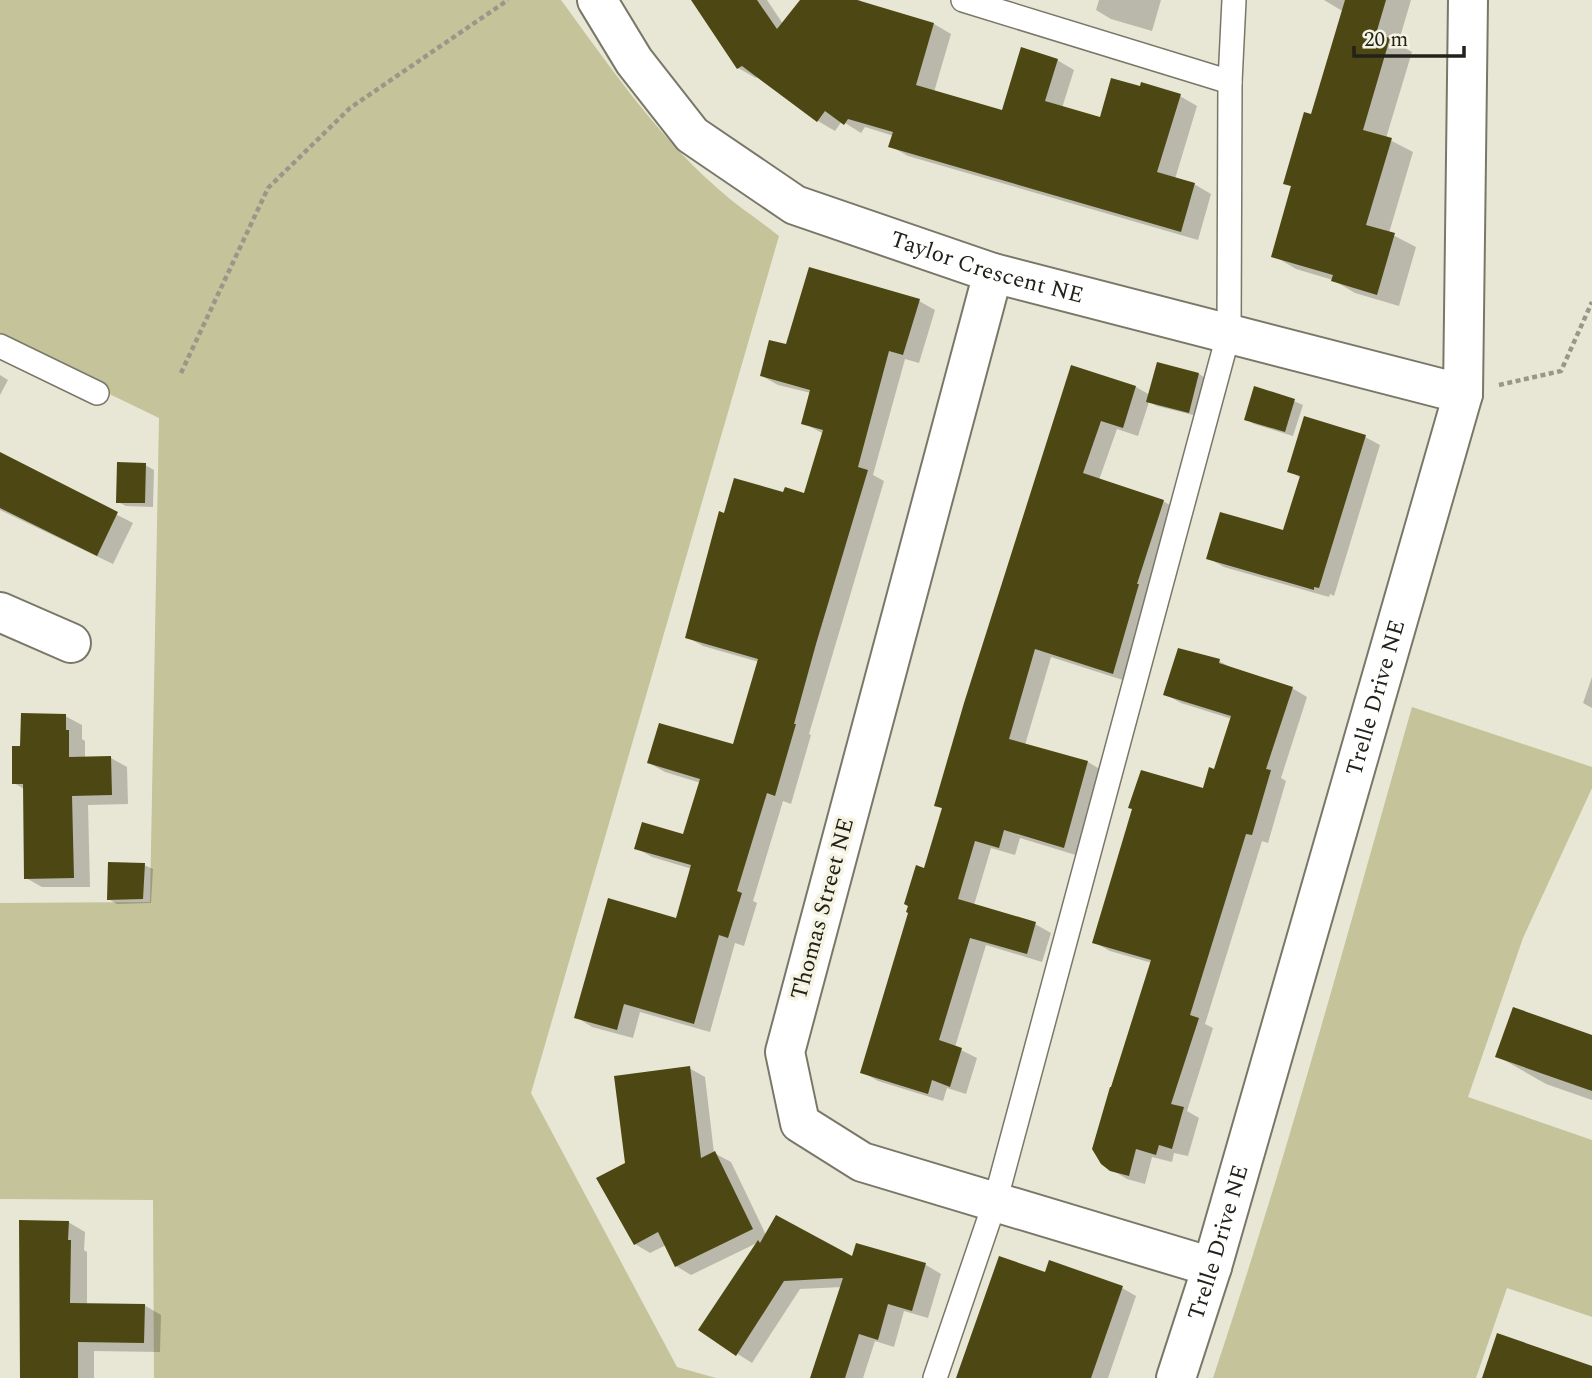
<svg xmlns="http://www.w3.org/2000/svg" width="1592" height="1378" viewBox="0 0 1592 1378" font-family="Spectral,serif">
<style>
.green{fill:#c5c39a}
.shadow{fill:#0003}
.building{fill:#4d4813}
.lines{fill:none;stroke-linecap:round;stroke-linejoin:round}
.lane-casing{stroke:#797868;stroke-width:26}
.street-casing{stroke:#797868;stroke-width:42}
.secondary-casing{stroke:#797868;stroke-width:42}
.path{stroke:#98978a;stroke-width:4.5;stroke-dasharray:5 3.5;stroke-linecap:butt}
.lane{stroke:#fff;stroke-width:23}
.street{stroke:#fff;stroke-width:38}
.secondary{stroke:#fff;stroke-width:38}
.labels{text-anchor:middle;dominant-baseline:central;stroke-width:7;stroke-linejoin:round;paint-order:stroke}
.street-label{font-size:23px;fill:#22221b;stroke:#f5f4e2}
</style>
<rect width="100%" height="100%" fill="#e8e7d5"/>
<g class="green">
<path d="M0 0H561C608 64 655 133 715 186 734 204 758 219 779 236L531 1093 677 1367 716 1378H154L153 1200 0 1199V903L150 902 159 418 0 341Z"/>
<path d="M1412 707 1592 767V788L1523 938 1468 1097 1592 1140V1317L1507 1288 1476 1378H1213C1287 1157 1348 931 1412 707Z"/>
</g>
<g class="shadow">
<polygon points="695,0 767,0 783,24 802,0 859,0 869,6 934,24 951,34 934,92 1003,112 1057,60 1074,70 1062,108 1101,120 1180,96 1197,106 1175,179 1194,184 1211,194 1198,240 908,156 890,146 894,136 865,127 861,133 842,121 835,131 818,121 758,76 756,78 738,68"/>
<polygon points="1099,0 1161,0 1152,31 1111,19 1096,10"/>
<polygon points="1324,0 1411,0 1398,44 1412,52 1386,138 1413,152 1389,233 1416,247 1399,306 1355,293 1333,280 1296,269 1274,256 1293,187 1285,183 1312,117 1344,12"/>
<polygon points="919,301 935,310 919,363 905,359 873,475 884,481 809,734 811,735 791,804 783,801 753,901 757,903 744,946 735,943 710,1032 640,1012 633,1038 592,1027 576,1017 677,920 692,869 652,857 636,848 684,836 701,783 665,772 649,763 734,746 759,662 703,646 687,637 726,515 784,494 806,495 824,434 803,423 811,393 778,385 762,376 788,346"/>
<polygon points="1072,367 1136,387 1150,395 1199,374 1207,379 1197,416 1157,406 1149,402 1138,436 1117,429 1099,480 1163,501 1178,510 1129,682 1051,657 1025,745 1088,762 1103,771 1079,856 1020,838 1015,855 991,848 974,905 1035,924 1051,933 1042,962 986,945 955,1047 977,1058 966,1094 947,1088 943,1101 878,1081 862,1072 943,809 936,805"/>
<polygon points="0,375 8,380 0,395"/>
<polygon points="1294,401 1303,405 1293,436 1254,424 1246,419"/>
<polygon points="1365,437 1380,445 1334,596 1330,594 1329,597 1224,567 1208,558 1285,532 1301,478 1289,471"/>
<polygon points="0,455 133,523 113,564 0,510"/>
<polygon points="145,465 154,470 153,507 126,506 118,502"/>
<polygon points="1219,661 1234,669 1292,688 1307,697 1281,778 1286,781 1268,843 1262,841 1205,1024 1213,1028 1187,1111 1199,1118 1188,1156 1174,1153 1172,1162 1152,1157 1145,1184 1127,1179 1110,1169 1152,963 1110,951 1094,942 1204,790 1215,771 1232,719 1181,703 1165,694"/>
<polygon points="1592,677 1592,708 1583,703"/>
<polygon points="65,716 82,725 82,739 85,741 85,758 111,758 127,767 128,804 88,805 90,887 42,887 26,878 24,789 14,783 22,748"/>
<polygon points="144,865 153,869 151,903 117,904 108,899"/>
<polygon points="1592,1038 1592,1100 1546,1084 1497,1056"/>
<polygon points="689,1068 705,1077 714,1153 731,1162 766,1235 853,1258 857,1245 926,1265 941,1274 928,1318 904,1311 894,1347 875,1341 863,1378 824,1378 842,1287 800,1289 752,1363 700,1330 759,1242 691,1275 676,1266 666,1245 650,1253 635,1244 627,1164"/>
<polygon points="68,1222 85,1232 84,1250 87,1252 87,1305 144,1305 161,1315 160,1352 94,1351 94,1378 22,1378"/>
<polygon points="1046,1274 1122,1288 1136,1296 1108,1378 958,1378"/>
</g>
<g class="building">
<polygon points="691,0 757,0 777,29 800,0 857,0 934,23 916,85 1002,110 1021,47 1058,59 1045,101 1100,117 1111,78 1140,86 1141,82 1181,94 1157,172 1195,183 1181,232 888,147 893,132 848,119 844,125 825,111 817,122 742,66 737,69"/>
<polygon points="1345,0 1386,0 1376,34 1390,38 1363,130 1392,138 1366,225 1395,233 1377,295 1331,281 1333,275 1271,257 1291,186 1283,184 1304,112 1311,114"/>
<polygon points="809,267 920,299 903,355 889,351 858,467 868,470 816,644 794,724 796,724 775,796 767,793 737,891 742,893 728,938 719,935 694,1024 624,1004 617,1030 574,1018 608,898 676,918 691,865 634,849 642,822 683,834 700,779 647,763 659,723 733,744 758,659 685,638 719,511 724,513 734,478 783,492 785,487 804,493 823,430 801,424 810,390 760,376 769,340 786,344"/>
<polygon points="1157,362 1199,373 1189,413 1146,402"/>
<polygon points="1071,365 1136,386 1123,428 1101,421 1083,473 1164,500 1137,584 1139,584 1113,674 1035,649 1009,739 1088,761 1064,848 1004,830 999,848 975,841 958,899 1036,922 1027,954 970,938 939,1040 962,1048 950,1087 932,1080 928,1094 860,1073 908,913 906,912 908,906 904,904 916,865 924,868 942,808 934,806 964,703"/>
<polygon points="1254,386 1295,399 1285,432 1244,420"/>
<polygon points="1304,416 1366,435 1319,588 1314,587 1314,590 1206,559 1220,512 1283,530 1300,476 1287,472"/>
<polygon points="0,452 118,512 97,556 0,508"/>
<polygon points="117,462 146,463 145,503 116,503"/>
<polygon points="1178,648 1220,659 1219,663 1293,687 1266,769 1271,770 1252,835 1246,834 1190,1015 1199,1018 1171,1104 1184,1107 1172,1149 1159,1145 1156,1155 1136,1149 1129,1176 1110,1171 1101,1164 1092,1149 1110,1087 1111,1087 1151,960 1092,943 1132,809 1128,808 1141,770 1203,788 1209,767 1214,769 1231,716 1163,695"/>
<polygon points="21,713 66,714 66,730 69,730 69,757 111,756 112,795 72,796 74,878 24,879 23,784 12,784 12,746 20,746"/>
<polygon points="108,862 145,863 143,899 107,900"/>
<polygon points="1513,1007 1592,1035 1592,1091 1495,1057"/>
<polygon points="690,1066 701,1158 715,1151 753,1229 675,1267 658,1232 634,1245 596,1178 625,1163 614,1076"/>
<polygon points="776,1215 852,1256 856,1243 926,1263 912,1311 888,1304 878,1340 859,1334 845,1378 810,1378 843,1278 784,1281 736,1356 698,1330 758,1240 760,1243"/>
<polygon points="19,1220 69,1221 68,1240 71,1240 70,1303 145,1304 144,1343 78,1342 78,1378 20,1378"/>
<polygon points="999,1256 1045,1272 1049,1260 1123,1286 1091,1378 956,1378"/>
<polygon points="1497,1333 1592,1366 1592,1378 1482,1378"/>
</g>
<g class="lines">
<g class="lane-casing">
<g id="lane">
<polyline points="963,0 1230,82"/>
<polyline points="0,346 97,393"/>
<polyline points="935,1378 995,1202 1229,332 1230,82 1234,0"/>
</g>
</g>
<g class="street-casing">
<g id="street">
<path id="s1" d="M597 0 634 61 692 135 795 205 993 273 1463 394"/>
<polyline points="993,273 785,1052 800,1123 862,1162 1212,1267"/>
<polyline points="0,612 71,643"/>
</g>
</g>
<g class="secondary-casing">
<g id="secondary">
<path id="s2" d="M1176 1378 1212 1267 1463 394 1468 0"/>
</g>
</g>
<g class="path">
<polyline points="181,373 268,188 350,108 508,0"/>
<polyline points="1499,385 1561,371 1592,302"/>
</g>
<use href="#lane" class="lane"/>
<use href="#street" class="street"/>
<use href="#secondary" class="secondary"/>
</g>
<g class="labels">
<g class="street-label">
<text stroke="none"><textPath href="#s1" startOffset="492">Taylor Crescent NE</textPath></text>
<text stroke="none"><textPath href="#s2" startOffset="709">Trelle Drive NE</textPath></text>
<text transform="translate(823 909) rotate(-75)">Thomas Street NE</text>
<text stroke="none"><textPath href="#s2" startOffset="142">Trelle Drive NE</textPath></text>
</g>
</g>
<path d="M1354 46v10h110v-10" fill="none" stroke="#22221b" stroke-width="3.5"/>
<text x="1364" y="46" font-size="21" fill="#22221b" stroke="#f5f4e2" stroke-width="5" paint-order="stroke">20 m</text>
</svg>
